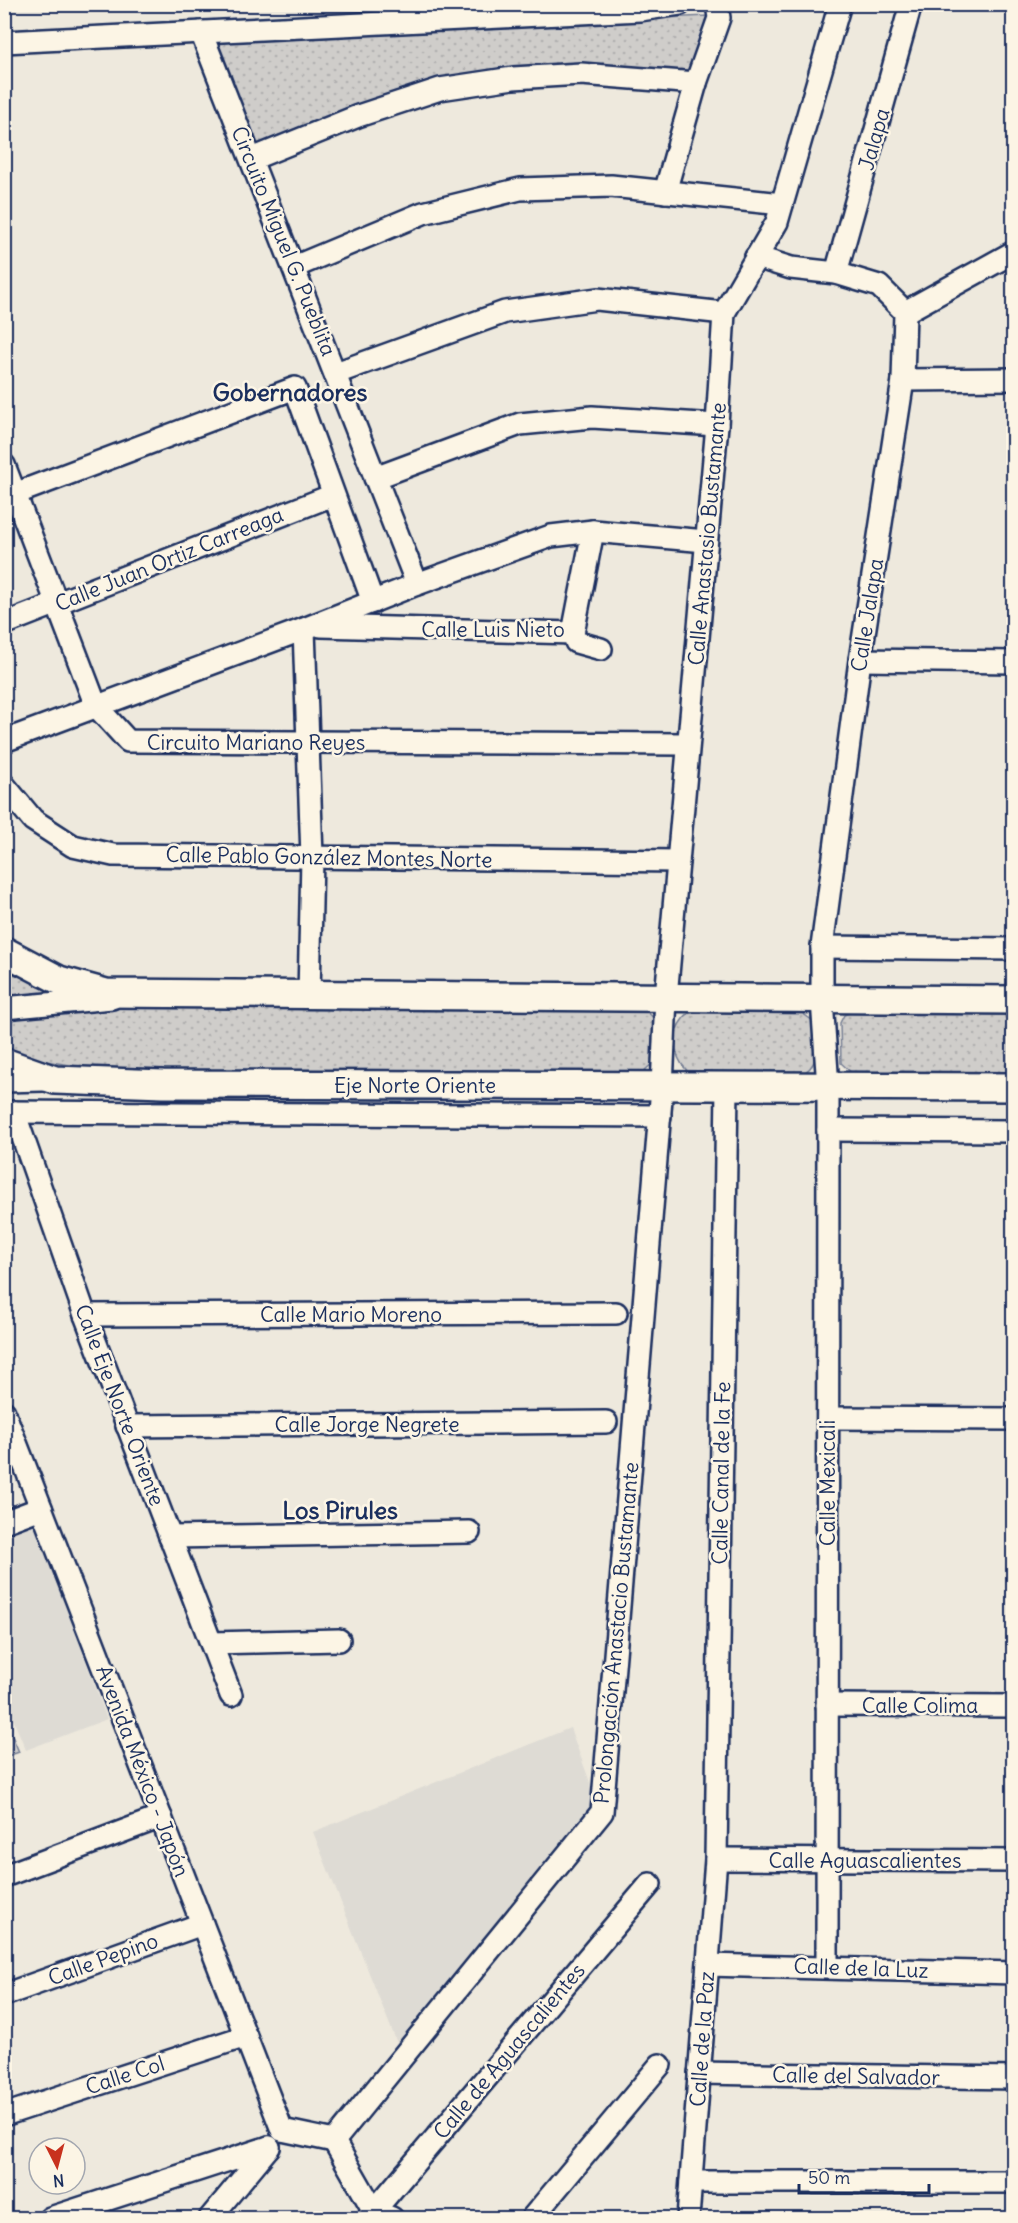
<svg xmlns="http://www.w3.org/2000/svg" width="1018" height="2223" viewBox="0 0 1018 2223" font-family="Delius,sans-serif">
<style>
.built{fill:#dedbd4}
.park{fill:url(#park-dots);stroke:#757e94;stroke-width:1.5}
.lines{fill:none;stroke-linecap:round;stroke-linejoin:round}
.minor-casing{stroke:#1b2f5e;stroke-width:26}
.major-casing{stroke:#1b2f5e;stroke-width:32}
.minor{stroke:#fcf5e5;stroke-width:21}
.major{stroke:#fcf5e5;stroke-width:27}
.labels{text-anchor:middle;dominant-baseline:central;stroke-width:5;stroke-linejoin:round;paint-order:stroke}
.street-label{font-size:21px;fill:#1b2f5e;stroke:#fcf5e5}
.quarter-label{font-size:24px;font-weight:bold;fill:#1b2f5e;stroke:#fcf5e5}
</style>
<defs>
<pattern id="park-dots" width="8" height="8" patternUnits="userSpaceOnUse" patternTransform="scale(1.5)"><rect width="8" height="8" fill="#cfcdca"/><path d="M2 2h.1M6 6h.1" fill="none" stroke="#b1b0b0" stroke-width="1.8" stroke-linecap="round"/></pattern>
</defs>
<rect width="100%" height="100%" fill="#eee9dd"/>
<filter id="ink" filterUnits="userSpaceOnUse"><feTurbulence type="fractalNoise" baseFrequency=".0167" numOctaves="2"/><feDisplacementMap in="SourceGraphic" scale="12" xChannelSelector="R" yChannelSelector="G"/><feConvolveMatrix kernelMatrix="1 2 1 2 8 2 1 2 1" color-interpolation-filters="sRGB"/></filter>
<g filter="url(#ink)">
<g class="built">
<polygon points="33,1517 107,1719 26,1750 5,1700 4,1529"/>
<polygon points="570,1728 601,1812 399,2048 313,1832"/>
</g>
<g class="park">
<polygon points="709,16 692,72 496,72 259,151 212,37"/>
<path d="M4 970 70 995 646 1010 656 1021 655 1061 644 1071 634 1074C522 1072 410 1070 298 1071 208 1071 88 1079 5 1050Z"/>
<path d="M695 1010 799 1011 813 1021C815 1041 823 1068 799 1074L693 1075C676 1065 668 1037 683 1019 685 1015 691 1012 695 1010Z"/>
<polygon points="858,1010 1013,1011 1013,1074 853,1074 841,1063 840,1023 844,1015"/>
<polygon points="4,1717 19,1752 5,1757 4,1757"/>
</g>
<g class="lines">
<g class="minor-casing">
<g id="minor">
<polyline points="201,32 417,584"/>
<polyline points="4,42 640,10 680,4"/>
<polyline points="252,159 358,116 440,89 513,78 581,74 696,83"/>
<polyline points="665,192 696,83 719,18 717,4"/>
<polyline points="756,257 791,268 836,273 879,286 905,312 903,380 860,660 822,947 822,1000 828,1087 827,1967"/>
<polyline points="294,267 423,213 520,189 611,186 782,204"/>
<polyline points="836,273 911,4"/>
<polyline points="905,312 1014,252"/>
<polyline points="336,373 505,312 597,299 724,313"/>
<polyline points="903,380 1014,379"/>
<polyline points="4,465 96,706 128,741 688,744"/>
<polyline points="375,478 520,424 592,417 717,425"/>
<polyline points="4,498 295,388 373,602"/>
<polyline points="4,624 333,495"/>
<polyline points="321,626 573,633 593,531"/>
<polyline points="304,629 312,857 309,996"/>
<polyline points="573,633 576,642 601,649"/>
<polyline points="860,660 1014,662"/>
<polyline points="4,741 304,629 417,584 551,536 593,531 706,541"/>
<polyline points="4,785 33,820 73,846 113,855 678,861"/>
<polyline points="822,947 1014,949"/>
<polyline points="4,1008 112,998"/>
<polyline points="4,1081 43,1080"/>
<polyline points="4,1112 660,1116"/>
<polyline points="14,1112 85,1315 231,1695"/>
<polyline points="828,1130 1014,1131"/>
<polyline points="85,1315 616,1313"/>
<polyline points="4,1412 282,2130"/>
<polyline points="828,1418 1014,1419"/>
<polyline points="127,1426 606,1422"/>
<polyline points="4,1522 41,1508"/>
<polyline points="170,1537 469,1532"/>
<polyline points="211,1643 339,1640"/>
<polyline points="827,1705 1014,1706"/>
<polyline points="716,1859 1014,1861"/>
<polyline points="4,1876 161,1817"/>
<polyline points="708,1965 1014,1973"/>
<polyline points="4,1995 202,1924"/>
<polyline points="699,2073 1014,2078"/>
<polyline points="4,2115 246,2036"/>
<polyline points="282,2130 334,2141 602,1812 662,1087 666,997 717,425 724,313 777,222 840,4"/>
<polyline points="334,2141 374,2211 392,2218"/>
<polyline points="691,2182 1014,2182"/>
<polyline points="50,2218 269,2147"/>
<polyline points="210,2218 269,2147"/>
<polyline points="368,2218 650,1884"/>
<polyline points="532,2218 660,2065"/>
<polyline points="688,2218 716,1859 727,1087"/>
</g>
</g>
<g class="major-casing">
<g id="major">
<polyline points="4,951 59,980 106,993 1014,1000"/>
<polyline points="4,1062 55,1080 163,1084 1014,1087"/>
</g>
</g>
<use href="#minor" class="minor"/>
<use href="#major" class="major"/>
</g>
</g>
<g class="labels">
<g class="street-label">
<text transform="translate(874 139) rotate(-74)">Jalapa</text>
<text transform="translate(284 241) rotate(68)">Circuito Miguel G. Pueblita</text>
<text transform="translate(707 534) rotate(-85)">Calle Anastasio Bustamante</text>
<text transform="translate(169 559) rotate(-22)">Calle Juan Ortiz Carreaga</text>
<text transform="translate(867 615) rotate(-81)">Calle Jalapa</text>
<text x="493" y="629">Calle Luis Nieto</text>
<text x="256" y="742">Circuito Mariano Reyes</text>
<text transform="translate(329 857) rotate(1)">Calle Pablo González Montes Norte</text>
<text x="415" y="1085">Eje Norte Oriente</text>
<text x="351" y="1314">Calle Mario Moreno</text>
<text transform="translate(120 1405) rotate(69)">Calle Eje Norte Oriente</text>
<text x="367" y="1424">Calle Jorge Negrete</text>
<text transform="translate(721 1473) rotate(-89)">Calle Canal de la Fe</text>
<text transform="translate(827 1483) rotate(-90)">Calle Mexicali</text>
<text transform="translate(616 1633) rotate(-85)">Prolongación Anastacio Bustamante</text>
<text x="920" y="1705">Calle Colima</text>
<text transform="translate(143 1771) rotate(69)">Avenida México - Japón</text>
<text x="865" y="1860">Calle Aguascalientes</text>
<text transform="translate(103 1959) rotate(-20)">Calle Pepino</text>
<text transform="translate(861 1968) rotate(2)">Calle de la Luz</text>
<text transform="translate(702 2039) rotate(-86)">Calle de la Paz</text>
<text transform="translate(509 2051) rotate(-50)">Calle de Aguascalientes</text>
<text transform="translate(125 2075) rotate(-18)">Calle Col</text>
<text transform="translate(856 2076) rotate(1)">Calle del Salvador</text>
</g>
<g class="quarter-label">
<text x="290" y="392">Gobernadores</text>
<text x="340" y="1510">Los Pirules</text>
</g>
</g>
<rect width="1018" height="2223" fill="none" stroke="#fcf5e5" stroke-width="24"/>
<rect x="12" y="12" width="994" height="2199" fill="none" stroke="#1b2f5e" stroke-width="2" filter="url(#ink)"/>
<g transform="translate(57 2166) rotate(174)"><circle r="28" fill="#fcf5e5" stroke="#a2a6af" stroke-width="1.5"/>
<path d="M0-4.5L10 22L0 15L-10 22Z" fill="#c8321e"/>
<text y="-9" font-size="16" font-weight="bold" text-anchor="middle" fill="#1b2f5e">N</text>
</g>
<path d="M799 2184v9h130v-9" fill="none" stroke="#1b2f5e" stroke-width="3"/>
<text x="808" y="2184" font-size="18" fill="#1b2f5e" stroke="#fcf5e5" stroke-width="4.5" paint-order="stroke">50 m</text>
</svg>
